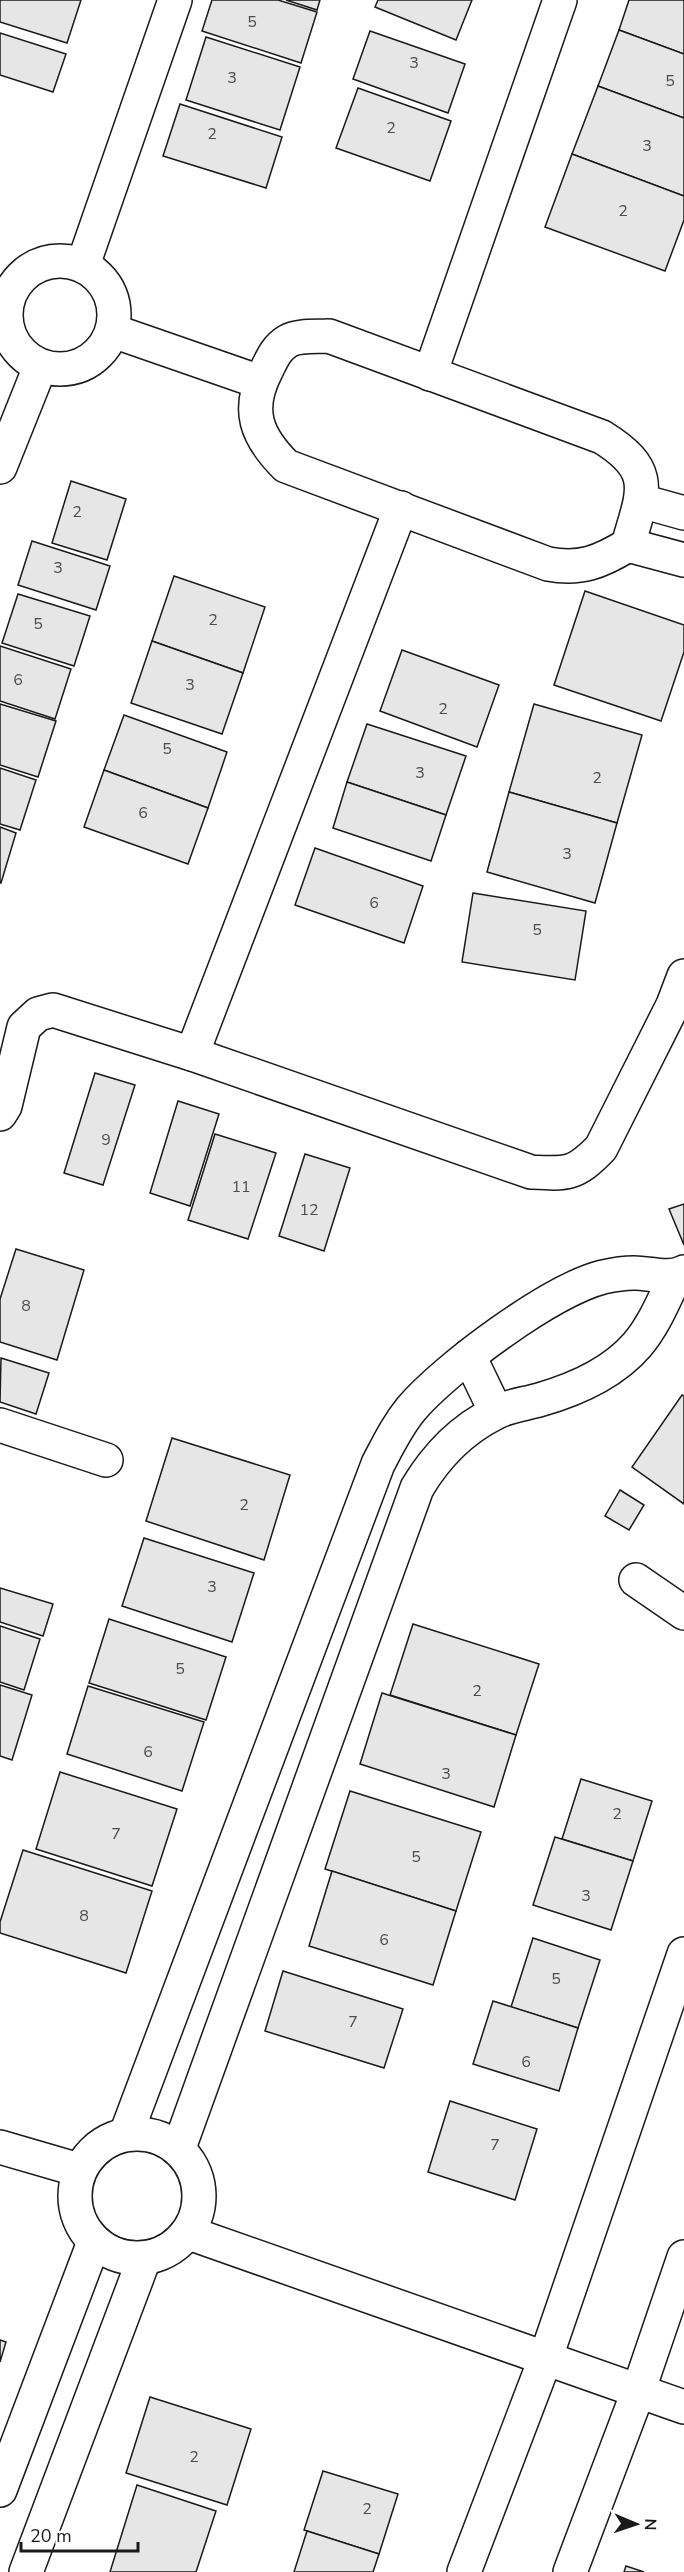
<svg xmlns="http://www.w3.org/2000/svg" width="684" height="2572" viewBox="0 0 684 2572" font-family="'Nunito Sans',sans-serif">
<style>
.building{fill:#e6e6e6;stroke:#1a1a1a;stroke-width:1.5}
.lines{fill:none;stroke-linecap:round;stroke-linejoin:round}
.minor-casing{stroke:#1a1a1a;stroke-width:36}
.minor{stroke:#fff;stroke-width:33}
.labels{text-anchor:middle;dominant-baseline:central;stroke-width:4.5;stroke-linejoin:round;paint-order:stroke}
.number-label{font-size:16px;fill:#4d4d4d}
</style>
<rect width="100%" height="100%" fill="#fff"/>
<g class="building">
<polygon points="0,0 81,0 67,43 0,22"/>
<polygon points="212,0 278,0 317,12 301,63 202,31"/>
<polygon points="286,0 320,0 317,10"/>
<polygon points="378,0 472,0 456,40 375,7"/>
<polygon points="629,0 684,0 684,54 619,30"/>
<polygon points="619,30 684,54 684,118 598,86"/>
<polygon points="370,31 465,64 448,113 353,79"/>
<polygon points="0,33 66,54 53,92 0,75"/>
<polygon points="206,37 300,67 280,130 186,100"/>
<polygon points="598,86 684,118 684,196 572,154"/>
<polygon points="358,88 451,121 430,181 336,148"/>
<polygon points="180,104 282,137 266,188 163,156"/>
<polygon points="572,154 684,196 684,220 665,271 545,227"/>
<polygon points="71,481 126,499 107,560 52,543"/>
<polygon points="32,541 110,566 96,610 18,585"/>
<polygon points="174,576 265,607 243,673 152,641"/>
<polygon points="585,591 684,625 684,652 661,721 554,685"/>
<polygon points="18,594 90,616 74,666 2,643"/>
<polygon points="152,641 243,673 222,734 131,703"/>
<polygon points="0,646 71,669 55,719 0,701"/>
<polygon points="402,650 499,685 477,747 380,711"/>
<polygon points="0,704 56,721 38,777 0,765"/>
<polygon points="534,704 642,735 617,823 509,792"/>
<polygon points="124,715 227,752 208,808 104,770"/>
<polygon points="367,724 466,756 446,815 347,782"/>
<polygon points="0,768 36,780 20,830 0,824"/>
<polygon points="104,770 208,808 188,864 84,827"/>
<polygon points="347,782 446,815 431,861 333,828"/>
<polygon points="509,792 617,823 595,903 487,872"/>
<polygon points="0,827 16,833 1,883 0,883"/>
<polygon points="315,848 423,886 404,943 295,905"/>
<polygon points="473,893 586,911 575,980 462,962"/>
<polygon points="95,1073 135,1085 103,1185 64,1173"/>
<polygon points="178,1101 219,1114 190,1206 150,1193"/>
<polygon points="215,1134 276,1153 248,1239 188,1220"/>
<polygon points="305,1154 350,1168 324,1251 279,1236"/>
<polygon points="684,1204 684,1245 669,1209"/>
<polygon points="16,1249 84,1270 57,1360 0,1342 0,1299"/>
<polygon points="1,1358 49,1373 36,1414 0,1402"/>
<polygon points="682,1395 684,1396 684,1504 632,1467"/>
<polygon points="172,1438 290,1475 264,1560 146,1521"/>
<polygon points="620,1490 644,1505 629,1530 605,1516"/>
<polygon points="144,1538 254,1573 232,1642 122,1606"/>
<polygon points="0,1588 53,1604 43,1636 0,1622"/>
<polygon points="109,1619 226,1657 206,1720 89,1683"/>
<polygon points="413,1624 539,1664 516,1735 390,1695"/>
<polygon points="0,1626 40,1639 24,1690 0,1682"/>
<polygon points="0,1685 32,1695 12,1760 0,1756"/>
<polygon points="88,1686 204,1722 182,1791 67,1754"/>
<polygon points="382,1693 516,1735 494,1807 360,1764"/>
<polygon points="60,1772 177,1809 152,1886 36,1849"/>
<polygon points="581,1779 652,1801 633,1861 562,1839"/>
<polygon points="350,1791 481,1832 456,1911 325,1869"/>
<polygon points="555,1837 633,1861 611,1930 533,1905"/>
<polygon points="23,1850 152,1891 126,1973 0,1933 0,1922"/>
<polygon points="332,1871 456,1911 433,1985 309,1946"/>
<polygon points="533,1938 600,1960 578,2028 511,2007"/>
<polygon points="283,1971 403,2009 384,2068 265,2031"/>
<polygon points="493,2001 578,2028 559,2091 473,2064"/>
<polygon points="450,2101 537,2129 515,2200 428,2172"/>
<polygon points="0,2340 6,2342 0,2362"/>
<polygon points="150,2397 251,2429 227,2505 126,2473"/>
<polygon points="323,2471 398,2494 379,2554 304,2530"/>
<polygon points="137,2485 216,2511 196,2572 110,2572"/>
<polygon points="307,2531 379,2554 373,2572 294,2572"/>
<polygon points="626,2566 644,2572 624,2572"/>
</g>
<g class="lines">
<g class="minor-casing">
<g id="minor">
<circle cx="60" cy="315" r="54"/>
<polyline points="83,265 175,0"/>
<polyline points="113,331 260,382"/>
<path d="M329 336 602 437C657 471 643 492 628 545 600 562 581 570 548 564L286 466C256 436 246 410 266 371 272 359 276 348 288 341 298 335 317 337 329 336Z"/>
<polyline points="430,374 560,0"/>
<polyline points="0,467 40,367"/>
<polyline points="641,501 684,513"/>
<polyline points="628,545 684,560"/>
<polyline points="192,1054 401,508"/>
<path d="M0 1114 5 1106 24 1027 38 1014 53 1010 192 1054 531 1172C567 1174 575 1175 601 1148L673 1005 684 976"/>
<polyline points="469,1356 496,1412"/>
<polyline points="0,1425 106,1460"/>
<polyline points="636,1580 684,1613"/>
<circle cx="137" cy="2196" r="62"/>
<path d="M126 2134 378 1464C388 1445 397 1426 411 1409 446 1368 551 1290 603 1277 612 1275 624 1273 634 1273 651 1273 668 1280 684 1272"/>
<polyline points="0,2147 79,2170"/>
<path d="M179 2148 417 1488C436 1456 461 1430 495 1413 507 1406 525 1404 539 1400 574 1390 612 1374 637 1345 654 1325 664 1300 675 1277"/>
<polyline points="189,2233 684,2407"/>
<polyline points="0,2490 94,2242"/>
<polyline points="26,2572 144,2259"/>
<polyline points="464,2572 546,2357 684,1954"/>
<polyline points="570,2572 638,2392 684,2257"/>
</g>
</g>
<use href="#minor" class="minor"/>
</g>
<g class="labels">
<g class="number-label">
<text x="252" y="22">5</text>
<text x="414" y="63">3</text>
<text x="232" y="78">3</text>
<text x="670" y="81">5</text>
<text x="391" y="128">2</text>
<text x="212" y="134">2</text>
<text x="647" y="146">3</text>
<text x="623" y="211">2</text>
<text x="77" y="512">2</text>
<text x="58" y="568">3</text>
<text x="213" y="620">2</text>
<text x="38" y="624">5</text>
<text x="18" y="680">6</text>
<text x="190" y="685">3</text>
<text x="443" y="709">2</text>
<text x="167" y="749">5</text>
<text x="420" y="773">3</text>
<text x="597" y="778">2</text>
<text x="143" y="813">6</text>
<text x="567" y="854">3</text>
<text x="374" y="903">6</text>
<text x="537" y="930">5</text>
<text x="106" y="1140">9</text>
<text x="241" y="1187">11</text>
<text x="309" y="1210">12</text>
<text x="26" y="1306">8</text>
<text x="244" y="1505">2</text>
<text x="212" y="1587">3</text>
<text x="180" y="1669">5</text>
<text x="477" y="1691">2</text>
<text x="148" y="1752">6</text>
<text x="446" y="1774">3</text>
<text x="617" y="1814">2</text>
<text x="116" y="1834">7</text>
<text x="416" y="1857">5</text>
<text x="586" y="1896">3</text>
<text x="84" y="1916">8</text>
<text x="384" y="1940">6</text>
<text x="556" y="1979">5</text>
<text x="353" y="2022">7</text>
<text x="526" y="2062">6</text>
<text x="495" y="2145">7</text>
<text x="194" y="2457">2</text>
<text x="367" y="2509">2</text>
</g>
</g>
<g transform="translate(636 2524) rotate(92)" stroke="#ffffff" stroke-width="4.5" paint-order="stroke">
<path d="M0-4.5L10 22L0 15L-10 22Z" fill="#1a1a1a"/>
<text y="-9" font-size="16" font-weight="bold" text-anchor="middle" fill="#1a1a1a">N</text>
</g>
<path d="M21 2542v9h117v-9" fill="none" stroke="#1a1a1a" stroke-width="3"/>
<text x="30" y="2542" font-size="18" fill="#1a1a1a" stroke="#ffffff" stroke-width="4.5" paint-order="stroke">20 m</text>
</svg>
